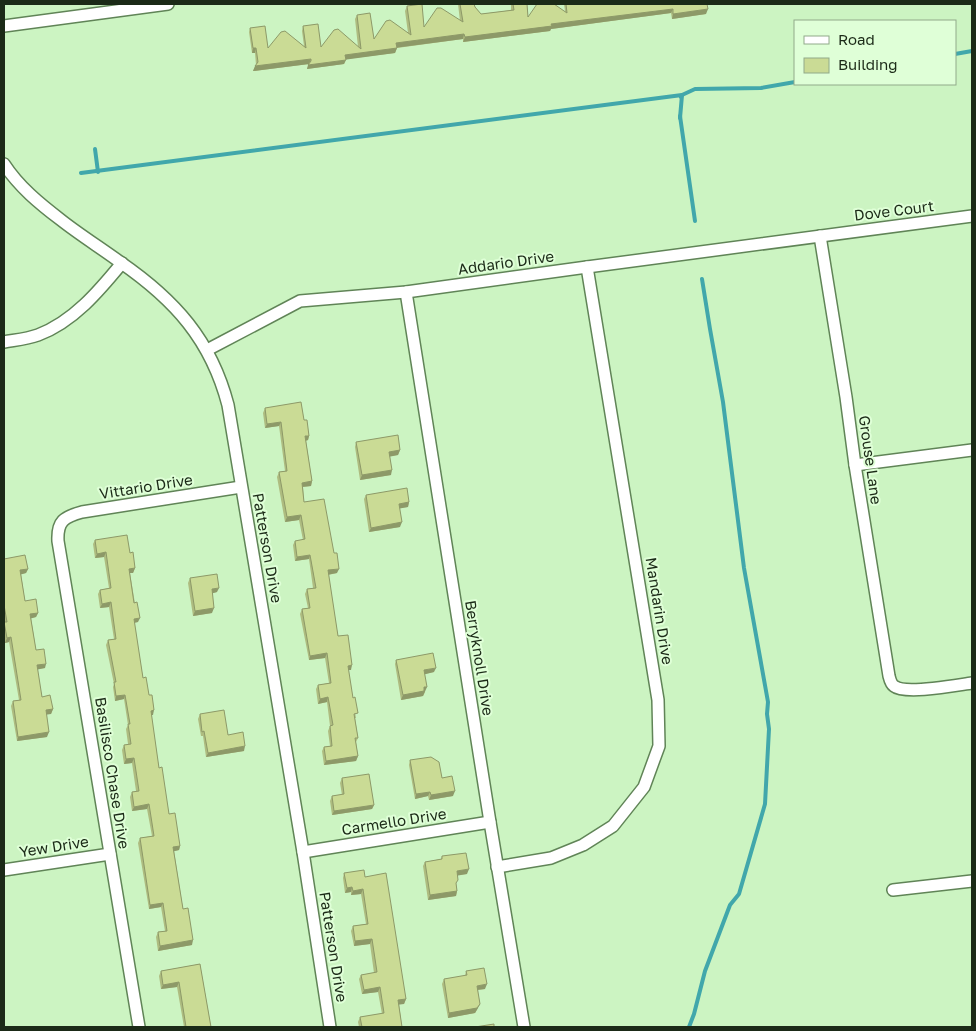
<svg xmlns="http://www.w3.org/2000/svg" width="976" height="1031" font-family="'Golos Text',sans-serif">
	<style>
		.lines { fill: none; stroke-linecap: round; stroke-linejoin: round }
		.stream { stroke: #41a7ab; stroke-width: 4 }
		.minor-casing { stroke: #608457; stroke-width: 14 }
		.minor { stroke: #fff; stroke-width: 11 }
		.wall { fill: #aebc80 }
		.shaded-wall { fill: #8d9968 }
		.building { fill: #cadb95; stroke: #8d9968 }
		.labels { text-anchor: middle; stroke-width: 4; stroke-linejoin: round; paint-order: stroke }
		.street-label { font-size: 15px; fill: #1b2a17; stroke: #dfffd7 }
	</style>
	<rect width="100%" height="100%" fill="#ccf4c2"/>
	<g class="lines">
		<!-- stream -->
		<g class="stream">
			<polyline points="955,54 972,51"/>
			<polyline points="681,97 682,95 695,89 761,88 795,82"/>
			<polyline points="680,116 695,221"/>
			<polyline points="95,149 98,172"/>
			<polyline points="81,173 682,95 680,118"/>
			<polyline points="689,1027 694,1014 705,971 730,905 739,894 765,804 769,729 767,714 768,702 744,568 723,402 710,329 702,279"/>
		</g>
		<defs>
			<g id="minor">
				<polyline points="4,26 168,4"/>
				<path d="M4,164c15,23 36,40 57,56 19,15 40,28 59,42 55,38 91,78 108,143l75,447 27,175"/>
				<path d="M820,236l26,161 9,68 34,211c1,4 2,8 5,10 11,9 63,-1 78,-3"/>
				<polyline points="406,292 490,822 524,1027"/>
				<path d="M4,342c11,-2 23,-3 34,-7 35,-13 61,-44 84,-72"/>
				<polyline points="207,350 300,301 406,292 587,267 972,216"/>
				<polyline points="855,465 972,450"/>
				<polyline points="303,852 490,822"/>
				<polyline points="497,867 551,858 583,845 613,826 644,787 659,746 658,700 587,267"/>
				<polyline points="4,870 110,854"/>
				<polyline points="893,890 972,881"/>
				<path d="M139,1027l-81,-486c-1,-20 6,-24 24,-29l159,-25"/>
			</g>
		</defs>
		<!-- minor casing -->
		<use href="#minor" class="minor-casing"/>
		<!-- minor -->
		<use href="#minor" class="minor"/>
	</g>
	<!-- wall -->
	<g class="wall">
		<polygon points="458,4 474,4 475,7 481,14 511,10 511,4 527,4 528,17 565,11 564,4 707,4 706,14 672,19 671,13 551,29 550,31 463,42 463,39 397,48 395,53 346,59 344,64 307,69 309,64 253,71 256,65 255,53 252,53 249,32 250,28 268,48 304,46 302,31 303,26 321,47 358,47 355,19 357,15 374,39 408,33 405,11 407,6 424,27 460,21"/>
		<polygon points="265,408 304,420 309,436 308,440 306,441 312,481 311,486 303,487 304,502 337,573 328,575 338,636 351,670 348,670 356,718 355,718 358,738 356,742 358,756 356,761 324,765 322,751 324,747 330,746 328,731 330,726 327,702 318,704 316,689 318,685 329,683 325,658 309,660 300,614 302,609 308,608 305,594 307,589 313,588 309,559 295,561 293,545 295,541 303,540 299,520 285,522 277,477 279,472 285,471 279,426 265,428 263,413"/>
		<polygon points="356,442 400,450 398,455 390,456 391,475 360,480 355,447"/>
		<polygon points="366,495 409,502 408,507 399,508 400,527 369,532 364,499"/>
		<polygon points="95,540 130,553 135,568 133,573 130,573 138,622 134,623 143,678 153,715 151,715 159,768 169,814 180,846 179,850 174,851 183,909 192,945 158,951 156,937 158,932 165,931 161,907 149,909 138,843 140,838 152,836 147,809 132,811 130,797 132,792 136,791 132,763 124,764 122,750 124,745 128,744 126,729 128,725 124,699 115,701 113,687 114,684 106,645 108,640 114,639 109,607 100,608 98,594 100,590 109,588 104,557 95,558 93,544"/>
		<polygon points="4,559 28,569 26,573 21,574 25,601 38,613 36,617 31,618 36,650 45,668 37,669 42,697 53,709 51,714 46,714 47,737 17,741 11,706 13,701 19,700 9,642 5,643 4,635"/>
		<polygon points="190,578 217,592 212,593 212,613 193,616 188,583"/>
		<polygon points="396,660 434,672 424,674 425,692 423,696 401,700 395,664"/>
		<polygon points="200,714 228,735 244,751 206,757 203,736 201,736 198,719"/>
		<polygon points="410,760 442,778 453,796 429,800 428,796 415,799 409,765"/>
		<polygon points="342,778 374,805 372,809 332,815 330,801 332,796 342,795 340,783"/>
		<polygon points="442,856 467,874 457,875 456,884 457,891 456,896 428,900 423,866 425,862 441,859"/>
		<polygon points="344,873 365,877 406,999 404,1004 399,1004 402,1027 359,1027 358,1022 360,1017 382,1014 378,992 362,994 359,979 361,975 374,973 370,944 354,946 351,931 353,926 366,924 361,894 351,895 351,892 345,893 343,878"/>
		<polygon points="200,964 211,1027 184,1027 177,987 161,989 159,976 161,971"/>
		<polygon points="466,971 485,989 478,990 478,1008 475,1013 448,1018 442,984 444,979 465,976"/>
	</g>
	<!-- shaded-wall -->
	<g class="shaded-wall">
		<polygon points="673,9 671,13 551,29 550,31 463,42 465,37 551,24"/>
		<polygon points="708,9 706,14 672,19 673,14"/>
		<polygon points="464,34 463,39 394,48 396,43"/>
		<polygon points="253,48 256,48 255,53 252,53"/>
		<polygon points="397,48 395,53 343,60 345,55"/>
		<polygon points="311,59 309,64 253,71 255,66"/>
		<polygon points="346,60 344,64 307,69 308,65"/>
		<polygon points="281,422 279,426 265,428 267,424"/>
		<polygon points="305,436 309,436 308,440 303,441"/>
		<polygon points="400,450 398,455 388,457 389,452"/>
		<polygon points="392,470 391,475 360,480 362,475"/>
		<polygon points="312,481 311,486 301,487 302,483"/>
		<polygon points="409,502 408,507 397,509 399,504"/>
		<polygon points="301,515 299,520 285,522 287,517"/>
		<polygon points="402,522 400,527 369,532 371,528"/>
		<polygon points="106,552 104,557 95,558 97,554"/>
		<polygon points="310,555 309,559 295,561 297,557"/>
		<polygon points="135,568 133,573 128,573 129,569"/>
		<polygon points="28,569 26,573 19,575 20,570"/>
		<polygon points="339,569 337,573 326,575 328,570"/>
		<polygon points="219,588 217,592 210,594 212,589"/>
		<polygon points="111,602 109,607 100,608 102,604"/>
		<polygon points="214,608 212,613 193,616 195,611"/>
		<polygon points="38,613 36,617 29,619 30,614"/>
		<polygon points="140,618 138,622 132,623 134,619"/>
		<polygon points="11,637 9,642 5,643 7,638"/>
		<polygon points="327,653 325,658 309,660 310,656"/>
		<polygon points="46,664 45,668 35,670 37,665"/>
		<polygon points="352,665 351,670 346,670 348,666"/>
		<polygon points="436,668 434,672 422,675 424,670"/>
		<polygon points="424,687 427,687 423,696 401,700 403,695"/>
		<polygon points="125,695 124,699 115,701 116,696"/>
		<polygon points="328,697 327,702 318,704 320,699"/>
		<polygon points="53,709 51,714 44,715 46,710"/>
		<polygon points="154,710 153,715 149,715 151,711"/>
		<polygon points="49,732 47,737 17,741 18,737"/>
		<polygon points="245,746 244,751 206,757 208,753"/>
		<polygon points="358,756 356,761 324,765 326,761"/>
		<polygon points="134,758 132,763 124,764 126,759"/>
		<polygon points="455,791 453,796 429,800 431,795"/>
		<polygon points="430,792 428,796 415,799 416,794"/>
		<polygon points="149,804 147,809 132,811 134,807"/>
		<polygon points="374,805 372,809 332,815 334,811"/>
		<polygon points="180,846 179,850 171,852 173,847"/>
		<polygon points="469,869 467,874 455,876 457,871"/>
		<polygon points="352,887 351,892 345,893 347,888"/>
		<polygon points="363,889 361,894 351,895 353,891"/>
		<polygon points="457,891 456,896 428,900 430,895"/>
		<polygon points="163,903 161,907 149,909 150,905"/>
		<polygon points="372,939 370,944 354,946 355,941"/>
		<polygon points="193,940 192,945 158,951 160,946"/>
		<polygon points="179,982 177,987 161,989 163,985"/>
		<polygon points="487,984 485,989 476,990 477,986"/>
		<polygon points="380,987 378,992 362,994 364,990"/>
		<polygon points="406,999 404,1004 396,1005 398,1000"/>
		<polygon points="480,1004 478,1008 475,1013 448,1018 449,1013"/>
	</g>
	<!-- building -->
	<g class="building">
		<polygon points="422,4 424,27 437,8 441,8 463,22 460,4 474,4 475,7 481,14 514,10 513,4 527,4 528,17 537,4 554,4 567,13 566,4 707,4 708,9 673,14 673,9 551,24 552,26 465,37 464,34 396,43 397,48 345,55 346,60 308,65 311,61 311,59 255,66 258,62 256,48 253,48 250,28 265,26 268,48 281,32 285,31 306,48 303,26 318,24 321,47 334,30 338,29 361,49 357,15 370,13 374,39 386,21 390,20 411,35 407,6"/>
		<polygon points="301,402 304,420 307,420 309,436 305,436 312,481 302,483 304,502 324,499 334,553 337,553 339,569 328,570 338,636 348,635 352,665 348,666 353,698 355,697 358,713 354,714 358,738 355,738 358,756 326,761 324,747 332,746 330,726 333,725 328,697 320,699 318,685 331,683 327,653 310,656 302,609 310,608 307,589 316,588 310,555 297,557 295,541 305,539 301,515 287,517 279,472 287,471 281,422 267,424 265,408"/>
		<polygon points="398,435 400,450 389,452 392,470 362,475 356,442"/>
		<polygon points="407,488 409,502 399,504 402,522 371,528 366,495"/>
		<polygon points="127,535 130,553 133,552 135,568 129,569 134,603 137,602 140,618 134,619 143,678 146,677 149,695 152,695 154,710 151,711 159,768 162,767 169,814 175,813 180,846 173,847 183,909 188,908 193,940 160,946 158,932 167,931 163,903 150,905 140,838 154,836 149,804 134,807 132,792 139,791 134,758 126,759 124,745 131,744 128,724 130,724 125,695 116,696 114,682 116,682 108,640 116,639 111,602 102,604 100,590 111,588 106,552 97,554 95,540"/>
		<polygon points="25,555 28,569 20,570 25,601 36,599 38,613 30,614 36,650 44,649 46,664 37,665 42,697 50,695 53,709 46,710 49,732 18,737 13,701 21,700 11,637 7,638 4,622 7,622 4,605 4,559"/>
		<polygon points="217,574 219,588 212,589 214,608 195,611 190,578"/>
		<polygon points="433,653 436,668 424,670 427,687 424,687 424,691 403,695 396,660"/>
		<polygon points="224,710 228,735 243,732 245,746 208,753 204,731 202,732 200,714"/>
		<polygon points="431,757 439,762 442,778 452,776 455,791 431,795 430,792 416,794 410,760"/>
		<polygon points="369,774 374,805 334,811 332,796 344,794 342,778"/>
		<polygon points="466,853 469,869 457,871 458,880 456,883 457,891 430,895 425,862 442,859 442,856"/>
		<polygon points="364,870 365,877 386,873 406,999 398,1000 402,1027 362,1027 360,1017 384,1013 380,987 364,990 361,975 377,972 372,939 355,941 353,926 368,924 363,889 353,891 352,887 347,888 344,873"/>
		<polygon points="200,964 211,1027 186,1027 179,982 163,985 161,971"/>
		<polygon points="484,968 487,984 477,986 480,1004 477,1008 449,1013 444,979 467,975 466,971"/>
		<polygon points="494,1024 494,1027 475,1027"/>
	</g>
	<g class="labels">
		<!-- street labels -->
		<g class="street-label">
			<text transform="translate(894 211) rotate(-7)" y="5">Dove Court</text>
			<text transform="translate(506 263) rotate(-8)" y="5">Addario Drive</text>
			<text transform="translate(870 460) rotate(82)" y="5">Grouse Lane</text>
			<text transform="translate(146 487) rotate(-9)" y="5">Vittario Drive</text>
			<text transform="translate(267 548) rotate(80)" y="5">Patterson Drive</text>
			<text transform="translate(659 611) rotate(81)" y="5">Mandarin Drive</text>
			<text transform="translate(479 658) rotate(81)" y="5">Berryknoll Drive</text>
			<text transform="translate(112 773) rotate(81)" y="5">Basilisco Chase Drive</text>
			<text transform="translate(394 822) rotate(-9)" y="5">Carmello Drive</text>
			<text transform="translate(54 847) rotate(-9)" y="5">Yew Drive</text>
			<text transform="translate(333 947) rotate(81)" y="5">Patterson Drive</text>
		</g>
	</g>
	<!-- border -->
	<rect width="976" height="1031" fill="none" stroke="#1b2a17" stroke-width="10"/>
	<!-- legend -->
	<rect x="794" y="20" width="162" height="65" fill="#dfffd7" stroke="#91aa8a"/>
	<rect x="804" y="36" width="25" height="8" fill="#ffffff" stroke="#91aa8a"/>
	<text x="838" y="45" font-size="15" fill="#1b2a17">Road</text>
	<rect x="804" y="58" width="25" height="15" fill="#cadb95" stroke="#91aa8a"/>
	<text x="838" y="70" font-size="15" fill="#1b2a17">Building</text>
</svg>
